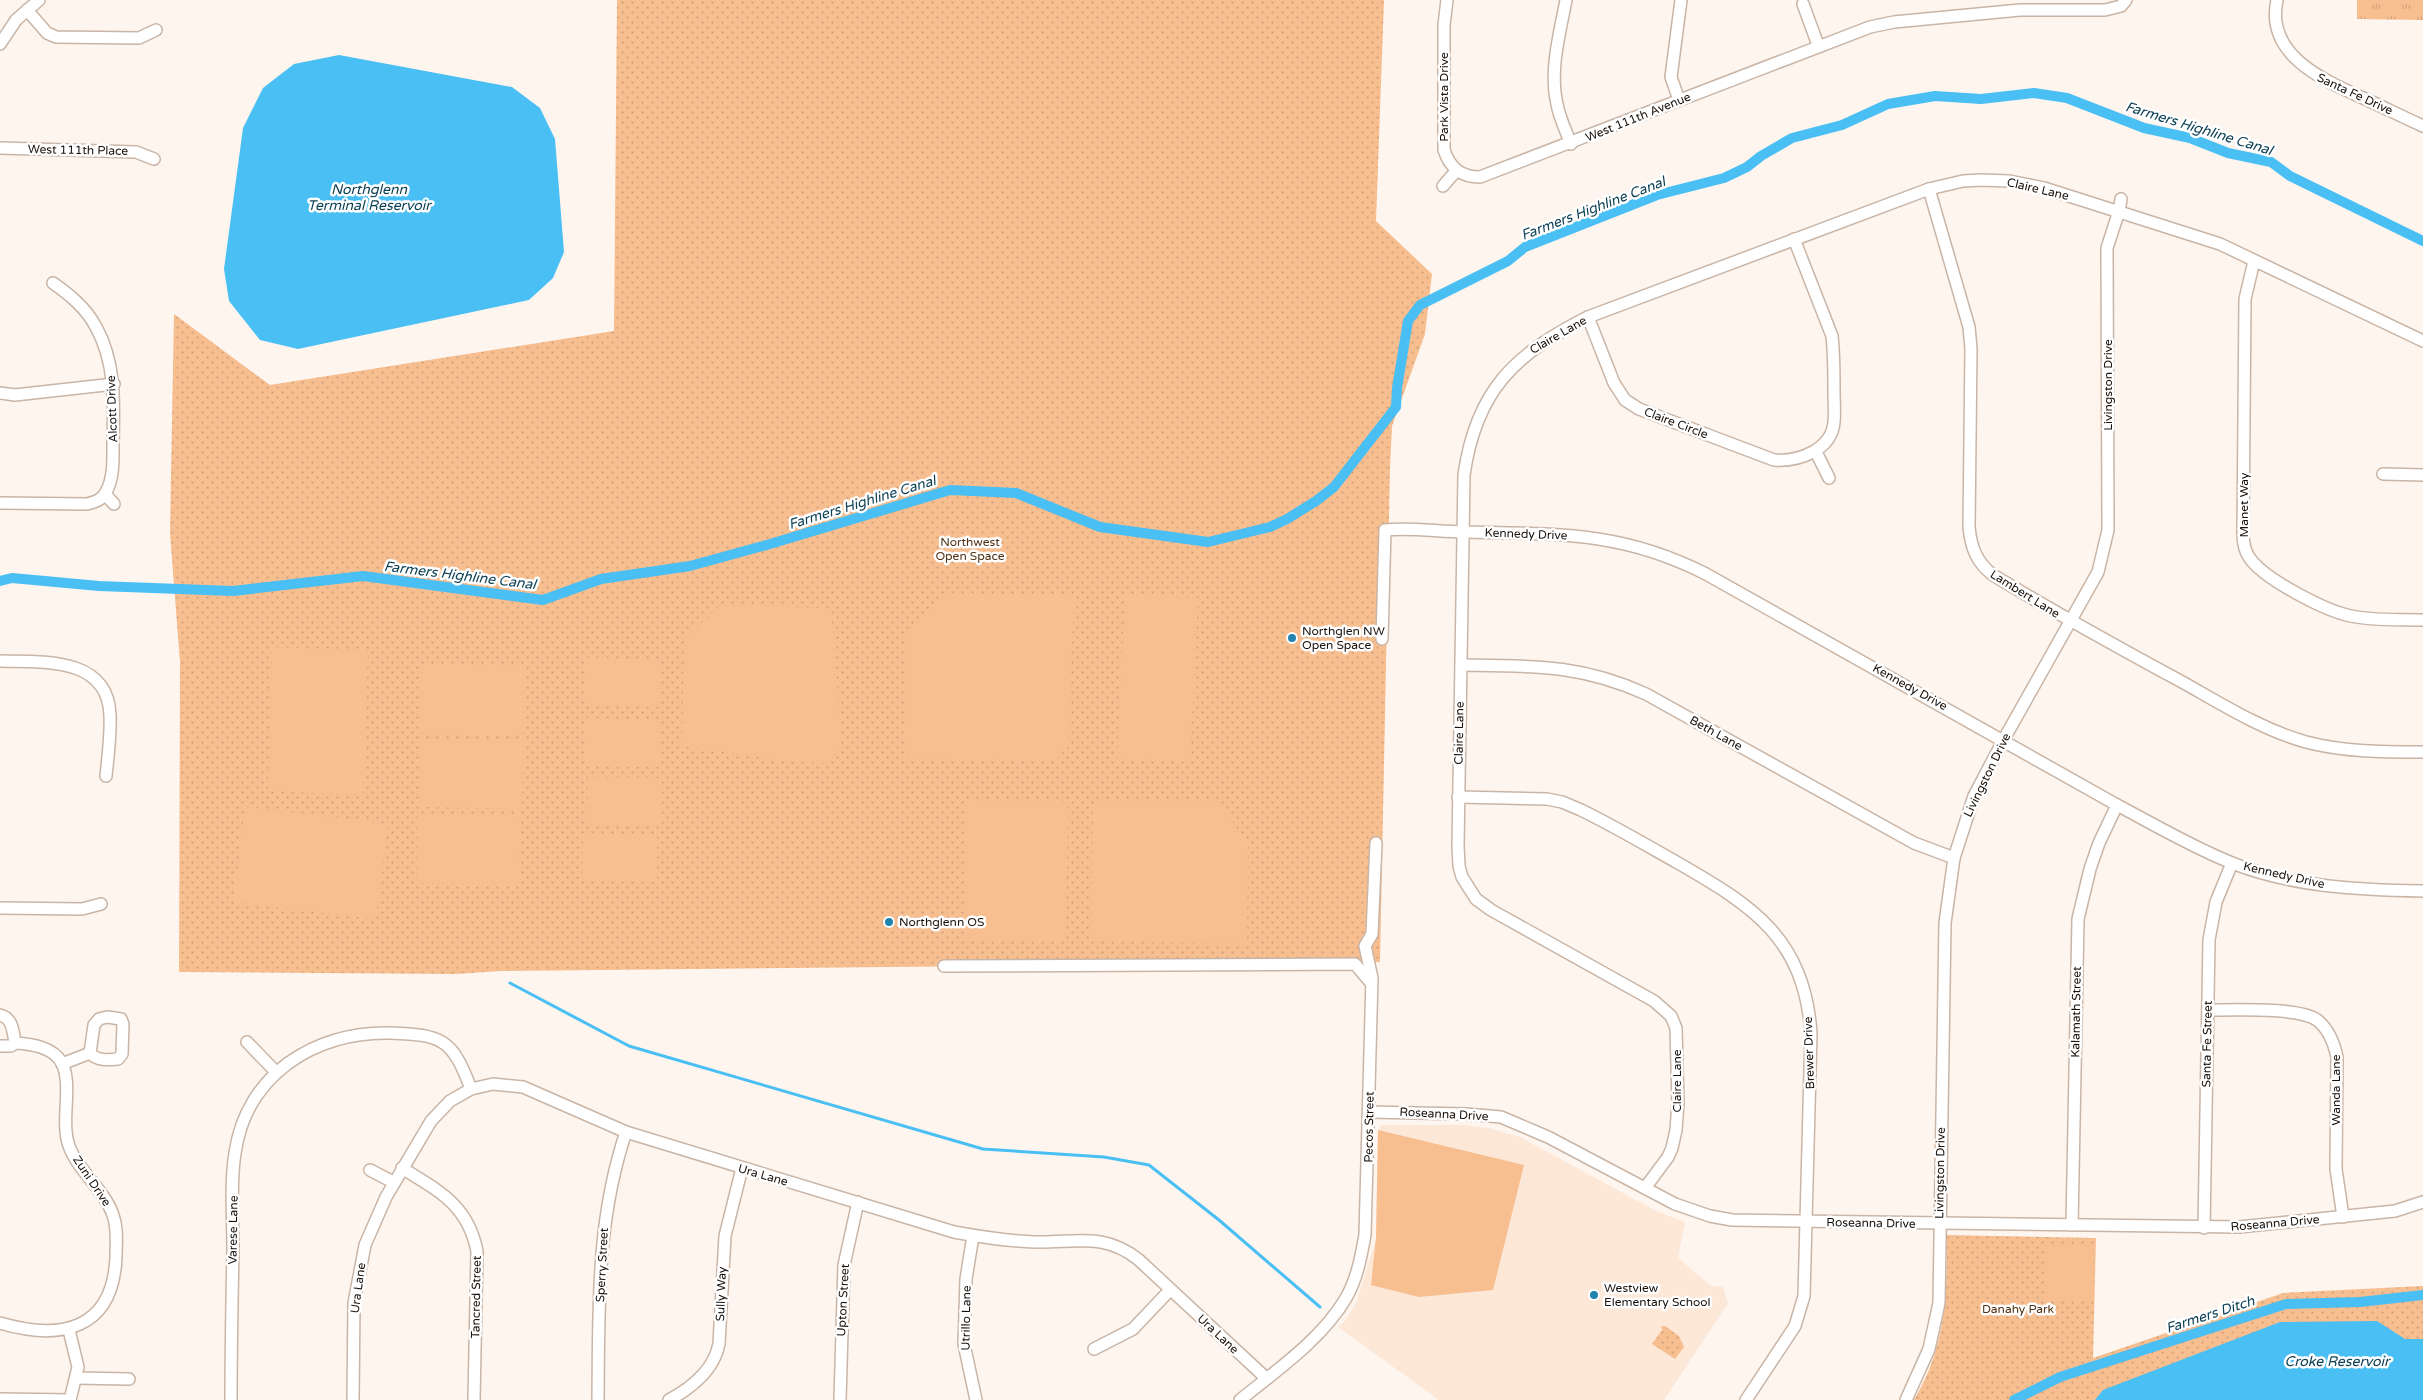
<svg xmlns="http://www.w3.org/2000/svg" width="2423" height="1400" font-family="'Varela Round',sans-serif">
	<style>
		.built { fill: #fde7d7 }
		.grass { fill: url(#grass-tufts) }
		.park { fill: url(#park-dots) }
		.garden { fill: #f7be90 }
		.water { fill: #49bff4 }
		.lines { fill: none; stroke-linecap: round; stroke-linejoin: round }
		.stream { stroke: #49bff4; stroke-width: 3 }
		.canal { stroke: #49bff4; stroke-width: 10 }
		.minor-casing { stroke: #c9b5a6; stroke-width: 14 }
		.minor { stroke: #fff; stroke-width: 11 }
		.poi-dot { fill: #2084ae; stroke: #fff; stroke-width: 2 }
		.labels { text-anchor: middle; stroke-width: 5; stroke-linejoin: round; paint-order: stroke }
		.street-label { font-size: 12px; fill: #18110c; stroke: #fff }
		.park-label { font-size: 12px; fill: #513114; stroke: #fff }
		.poi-label { font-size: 12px; fill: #18110c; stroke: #fff; text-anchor: start }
		.water-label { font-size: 14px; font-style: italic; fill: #0e4156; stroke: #fff }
	</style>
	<defs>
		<pattern id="grass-tufts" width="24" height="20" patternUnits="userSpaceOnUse" patternTransform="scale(1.25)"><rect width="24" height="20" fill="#f7be90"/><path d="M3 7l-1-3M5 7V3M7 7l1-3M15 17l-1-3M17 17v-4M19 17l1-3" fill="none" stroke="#d3a27b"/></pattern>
		<pattern id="park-dots" width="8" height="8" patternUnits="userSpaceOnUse" patternTransform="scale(1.25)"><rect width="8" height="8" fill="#f7be90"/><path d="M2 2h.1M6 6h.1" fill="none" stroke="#d3a27b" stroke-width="1.8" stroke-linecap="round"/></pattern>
	</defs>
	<rect width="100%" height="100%" fill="#fef5ef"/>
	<!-- built -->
	<polygon class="built" points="1382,1125 1462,1125 1489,1128 1520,1137 1656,1211 1685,1222 1678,1258 1711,1286 1723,1287 1728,1303 1664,1400 1439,1400 1338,1327 1346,1320 1357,1301 1376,1238 1378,1130"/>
	<!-- grass -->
	<polygon class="grass" points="2357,0 2423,0 2423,20 2357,19"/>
	<!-- park -->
	<g class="park">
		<polygon points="617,0 1384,0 1376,221 1432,274 1425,334 1392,426 1390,468 1380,962 500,971 456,974 179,972 180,662 170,533 174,314 270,385 614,331"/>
		<path d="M1947,1235l149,3 -3,120 190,-65 140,-7v114h-509c32,-53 33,-105 33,-165z"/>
		<polygon points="1661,1326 1665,1326 1679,1336 1684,1347 1675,1359 1652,1344 1662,1330"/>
	</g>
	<!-- garden -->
	<g class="garden">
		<polygon points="948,593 1074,596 1068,746 1055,761 906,758 907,631"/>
		<polygon points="1125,595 1198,598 1190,762 1117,758"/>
		<polygon points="720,605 831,608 838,695 840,749 827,763 795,762 682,746 684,640"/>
		<polygon points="272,647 368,650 363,795 268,791"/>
		<polygon points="586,658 661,659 660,707 585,705"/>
		<polygon points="422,665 524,667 523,735 420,733"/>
		<polygon points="585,718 660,720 659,767 584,766"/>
		<polygon points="421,739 524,741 522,809 420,807"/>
		<polygon points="588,777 662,778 662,826 587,824"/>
		<polygon points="966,801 1063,802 1068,808 1066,942 964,941"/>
		<polygon points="1099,802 1219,802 1248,845 1247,944 1091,941 1093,808"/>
		<polygon points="245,807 388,824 376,919 234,902"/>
		<polygon points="418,814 520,816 519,884 417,883"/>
		<polygon points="583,833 657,835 657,882 582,881"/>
		<polygon points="1378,1130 1524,1165 1493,1290 1419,1297 1371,1285 1376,1238"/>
		<polygon points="2045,1246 2093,1246 2093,1300 2044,1299"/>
	</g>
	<!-- water -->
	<g class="water">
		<polygon points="339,55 512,87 540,108 555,139 564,252 553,278 529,300 298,349 260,340 229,301 224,269 243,128 263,88 294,64"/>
		<polygon points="2377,1321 2405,1339 2423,1339 2423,1400 2095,1400 2103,1390 2280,1322"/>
	</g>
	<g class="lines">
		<!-- stream -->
		<polyline class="stream" points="510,983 629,1046 983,1149 1104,1157 1149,1165 1219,1220 1320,1307"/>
		<!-- canal -->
		<g class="canal">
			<polyline points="0,581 12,578 99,586 233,591 363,576 543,600 601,579 690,566 770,544 950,490 1016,493 1100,527 1208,542 1270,527 1287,519 1316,501 1334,487 1396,407 1397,388 1408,321 1420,305 1508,261 1525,247 1657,195 1724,178 1747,167 1761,156 1792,138 1842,125 1888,104 1935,96 1981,99 2034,93 2067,98 2144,128 2190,138 2228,153 2271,162 2290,176 2423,241"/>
			<polyline points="2014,1400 2060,1377 2286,1304 2360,1302 2423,1295"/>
		</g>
		<defs>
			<g id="minor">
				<path d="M1447,0l-3,25v125c6,18 17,27 36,27l390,-150 24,-5 126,-12h85l16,-4 5,-6"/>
				<path d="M1566,0c-6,33 -17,70 -9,104 2,13 9,27 14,40"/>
				<path d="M2277,0c-12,55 46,80 86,98 20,9 40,19 60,28"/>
				<polyline points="1803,4 1818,45"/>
				<polyline points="27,10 47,33 56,37 139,38 156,30"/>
				<polyline points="0,44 16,20 39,0"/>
				<polyline points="1679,100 1671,77 1681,0"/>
				<polyline points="0,148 136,152 154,159"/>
				<polyline points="1443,186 1456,171"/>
				<path d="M1929,189l40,138 2,22 -2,178c2,20 7,35 24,48 63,38 126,73 191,108 39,22 79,47 122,59 38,10 78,10 117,10"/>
				<path d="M2254,261l-9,38 -2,233c0,9 1,18 6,25 14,22 77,54 102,59 23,5 48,3 72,4"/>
				<path d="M1588,317l26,66 11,17 14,9 135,51c24,2 58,-10 60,-38 1,-10 0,-21 0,-31 0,-18 0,-37 -2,-55l-38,-97"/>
				<polyline points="0,393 15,395 114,384"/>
				<polyline points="1816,452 1829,478"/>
				<polyline points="2383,474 2423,475"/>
				<polyline points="105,494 114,504"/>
				<path d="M0,503l87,1c8,-2 15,-4 19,-12 8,-14 7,-33 7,-49 1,-40 3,-80 -17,-116 -10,-19 -26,-32 -43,-44"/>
				<path d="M1382,639l3,-109c26,-3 54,2 80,2 92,2 157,-1 241,42l411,231c38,20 75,42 115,58 61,24 127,27 191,28"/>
				<path d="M0,661c41,1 108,-5 110,54 1,20 -2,41 -4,61"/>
				<path d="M1461,665c71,1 119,-1 185,29l268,149 40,15"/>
				<path d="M1458,797l89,2 15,3 19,8c33,16 65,35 97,53 75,43 126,75 133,170l-7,263 -9,30 -49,74"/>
				<polyline points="0,908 82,909 101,904"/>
				<polyline points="944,966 1355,964 1371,983"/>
				<path d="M2208,1010c24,0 91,-3 109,10 12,9 17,23 20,37l-1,112 7,48"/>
				<path d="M0,1015c13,3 13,17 15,28l-4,3h-11"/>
				<path d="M107,1017l14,2 2,5 -1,30 -4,5c-10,1 -21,2 -28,-6l4,-28 5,-6z"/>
				<polyline points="247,1042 276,1072"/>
				<polyline points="62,1064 90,1053"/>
				<polyline points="1369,1112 1466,1114 1501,1117 1548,1137 1675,1204 1710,1216 1732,1220 2239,1227 2395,1211 2423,1202"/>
				<path d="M402,1168c37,23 66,37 75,83l-3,149"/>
				<polyline points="370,1170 393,1182"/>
				<path d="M1645,1188l23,-31 4,-9 4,-18 2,-27 -2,-75 -5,-12 -17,-15 -163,-91 -15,-11 -14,-22 -3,-11 -1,-20 6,-371c12,-85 51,-121 124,-158l341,-128 34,-8 18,-1 28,1 35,7 176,56 203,97"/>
				<polyline points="2072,1225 2078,919 2090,869 2099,843 2117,805"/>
				<polyline points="2204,1228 2209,940 2216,902 2232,863"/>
				<polyline points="973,1236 966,1279 964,1344 976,1400"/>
				<path d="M0,1323c61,18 113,7 116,-66 0,-14 2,-28 -3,-42 -9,-26 -35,-44 -44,-69 -9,-25 4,-60 -7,-83 -9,-16 -30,-19 -47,-20"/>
				<polyline points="69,1330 78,1367 70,1400"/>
				<polyline points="1094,1349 1133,1329 1170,1290"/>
				<polyline points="76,1378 129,1379"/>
				<polyline points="0,1399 70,1400"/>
				<path d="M231,1400c0,-51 1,-101 2,-152 0,-31 -3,-64 2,-95 11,-78 80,-122 155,-120 52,2 62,5 81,56"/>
				<path d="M353,1400l1,-97 11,-58 21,-48 45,-76 19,-20 21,-12 22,-5 30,3 103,45 328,100c27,5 53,9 81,10 41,1 69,-10 104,18l127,118"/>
				<path d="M598,1400c1,-92 -2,-179 28,-268"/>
				<path d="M669,1400c24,-13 45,-30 50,-56l6,-108 17,-68"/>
				<polyline points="840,1400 844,1265 858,1202"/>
				<path d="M1240,1400c37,-30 82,-61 106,-102 11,-19 15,-41 19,-63l7,-257 -7,-32 7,-12 4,-91"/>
				<polyline points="1906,1400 1929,1349 1939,1303 1945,923 1954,858 1974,796 2004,739 2098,572 2108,530 2107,248 2119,211 2121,199"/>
			</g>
		</defs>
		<!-- minor casing -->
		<use href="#minor" class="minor-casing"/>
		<!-- minor -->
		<use href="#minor" class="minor"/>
	</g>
	<!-- markers -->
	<g class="poi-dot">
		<circle cx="1292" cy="638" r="5"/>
		<circle cx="889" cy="922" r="5"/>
		<circle cx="1594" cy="1295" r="5"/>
	</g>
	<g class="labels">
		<!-- street labels -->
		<g class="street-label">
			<text transform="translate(2355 94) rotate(25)" y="4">Santa Fe Drive</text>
			<text transform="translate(1444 97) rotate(-90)" y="4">Park Vista Drive</text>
			<text transform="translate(1638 117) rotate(-22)" y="4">West 111th Avenue</text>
			<text transform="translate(78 150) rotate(1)" y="4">West 111th Place</text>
			<text transform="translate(2038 189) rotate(13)" y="4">Claire Lane</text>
			<text transform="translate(1558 335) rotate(-30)" y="4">Claire Lane</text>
			<text transform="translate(2108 385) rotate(-90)" y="4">Livingston Drive</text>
			<text transform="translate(112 409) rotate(-92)" y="4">Alcott Drive</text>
			<text transform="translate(1676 423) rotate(21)" y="4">Claire Circle</text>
			<text transform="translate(2244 505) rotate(-90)" y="4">Manet Way</text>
			<text transform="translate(1526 534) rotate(2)" y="4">Kennedy Drive</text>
			<text transform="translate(2025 594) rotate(32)" y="4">Lambert Lane</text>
			<text transform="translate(1910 687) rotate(29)" y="4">Kennedy Drive</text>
			<text transform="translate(1459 733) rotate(-89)" y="4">Claire Lane</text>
			<text transform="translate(1716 733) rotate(29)" y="4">Beth Lane</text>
			<text transform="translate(1987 775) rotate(-64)" y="4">Livingston Drive</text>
			<text transform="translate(2284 875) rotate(13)" y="4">Kennedy Drive</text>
			<text transform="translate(2076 1012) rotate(-89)" y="4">Kalamath Street</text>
			<text transform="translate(2207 1044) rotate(-89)" y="4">Santa Fe Street</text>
			<text transform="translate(1809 1053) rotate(-92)" y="4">Brewer Drive</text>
			<text transform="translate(1677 1081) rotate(-90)" y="4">Claire Lane</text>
			<text transform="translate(2336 1090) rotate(-90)" y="4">Wanda Lane</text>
			<text transform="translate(1444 1114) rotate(3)" y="4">Roseanna Drive</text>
			<text transform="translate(1369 1127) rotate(-89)" y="4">Pecos Street</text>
			<text transform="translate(1940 1173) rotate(-89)" y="4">Livingston Drive</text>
			<text transform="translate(763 1175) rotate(16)" y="4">Ura Lane</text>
			<text transform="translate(92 1181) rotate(56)" y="4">Zuni Drive</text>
			<text transform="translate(1871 1223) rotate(1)" y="4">Roseanna Drive</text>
			<text transform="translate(2275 1223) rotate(-5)" y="4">Roseanna Drive</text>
			<text transform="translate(233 1230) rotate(-89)" y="4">Varese Lane</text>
			<text transform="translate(602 1265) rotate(-87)" y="4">Sperry Street</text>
			<text transform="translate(358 1288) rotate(-82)" y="4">Ura Lane</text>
			<text transform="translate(721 1294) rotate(-88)" y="4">Sully Way</text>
			<text transform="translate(476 1297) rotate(-89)" y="4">Tancred Street</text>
			<text transform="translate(843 1300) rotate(-87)" y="4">Upton Street</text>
			<text transform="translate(966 1318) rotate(-89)" y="4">Utrillo Lane</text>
			<text transform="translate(1218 1334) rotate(43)" y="4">Ura Lane</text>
		</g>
		<!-- park labels -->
		<g class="park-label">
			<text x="970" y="546">Northwest<tspan x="970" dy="14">Open Space</tspan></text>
			<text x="2018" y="1313">Danahy Park</text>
		</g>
		<!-- poi labels -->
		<g class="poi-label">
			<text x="1302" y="635">Northglen NW<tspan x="1302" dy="14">Open Space</tspan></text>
			<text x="899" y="926">Northglenn OS</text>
			<text x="1604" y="1292">Westview<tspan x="1604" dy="14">Elementary School</tspan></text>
		</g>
		<!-- water labels -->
		<g class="water-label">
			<text transform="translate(2199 128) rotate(17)" y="5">Farmers Highline Canal</text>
			<text x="369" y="194">Northglenn<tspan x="369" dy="16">Terminal Reservoir</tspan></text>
			<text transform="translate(1593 208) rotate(-21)" y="5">Farmers Highline Canal</text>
			<text transform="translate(862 502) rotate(-17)" y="5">Farmers Highline Canal</text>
			<text transform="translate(460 575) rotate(7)" y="5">Farmers Highline Canal</text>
			<text transform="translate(2210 1314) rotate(-18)" y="5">Farmers Ditch</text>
			<text x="2337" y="1366">Croke Reservoir</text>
		</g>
	</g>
</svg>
